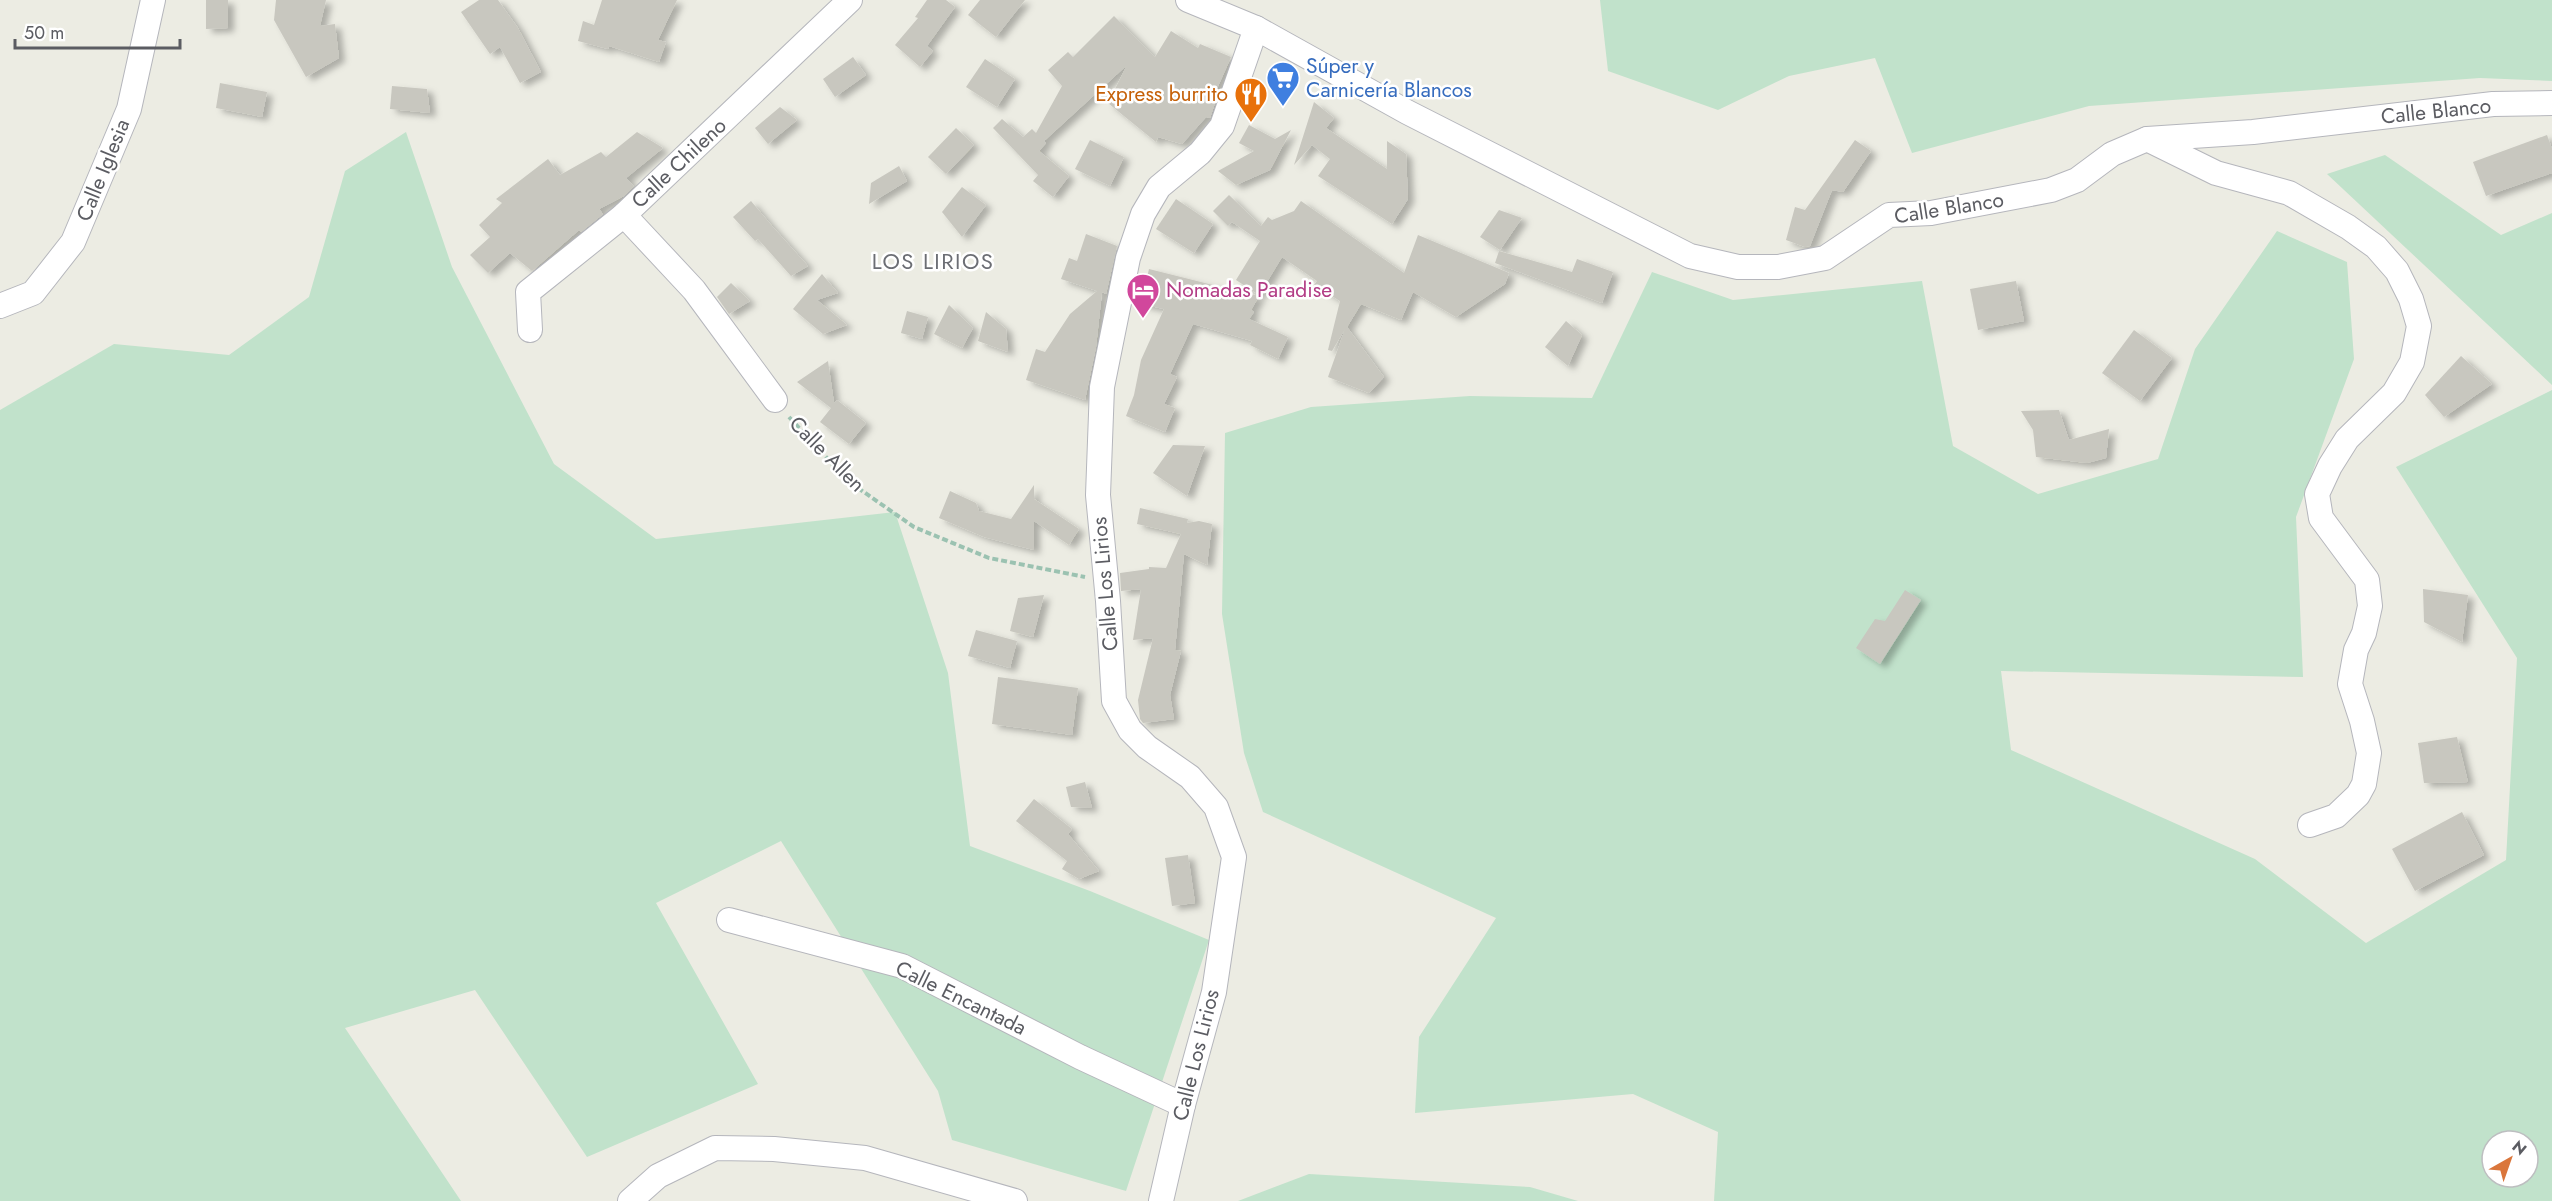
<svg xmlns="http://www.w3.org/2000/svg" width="2552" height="1201" font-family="Jost,sans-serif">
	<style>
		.green { fill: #c1e2cb; fill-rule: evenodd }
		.building { fill: #c8c7bf; filter: url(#shadow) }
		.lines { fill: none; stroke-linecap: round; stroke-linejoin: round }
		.street-casing { stroke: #b5b6bc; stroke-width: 26 }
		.path { stroke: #9bc2b1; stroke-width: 4; stroke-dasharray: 6 3; stroke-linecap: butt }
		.street { stroke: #fff; stroke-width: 24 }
		.labels { text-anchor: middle; stroke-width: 5; stroke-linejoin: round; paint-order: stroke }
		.shop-label { font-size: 21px; fill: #366cbe; stroke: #fff; text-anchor: start }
		.food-label { font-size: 21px; fill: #c56008; stroke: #fff; text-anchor: end }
		.street-label { font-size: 21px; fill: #5b5c62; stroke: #fff }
		.hotel-label { font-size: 21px; fill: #b23c85; stroke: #fff; text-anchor: start }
		.neighbourhood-label { font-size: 22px; letter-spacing: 1.5px; fill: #6c6e74; stroke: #fff }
	</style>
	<defs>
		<filter id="shadow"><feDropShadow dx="6" dy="4" stdDeviation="3" flood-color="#0004"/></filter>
	</defs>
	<rect width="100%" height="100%" fill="#ecece3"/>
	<!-- green -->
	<g class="green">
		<polygon points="1600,0 2552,0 2552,81 2480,78 2089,106 1912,153 1875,58 1789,76 1718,110 1608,71"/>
		<polygon points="406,132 452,267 554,464 656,539 895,512 948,673 970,846 1090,891 1209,940 1126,1191 952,1140 938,1091 781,841 656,903 758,1084 587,1157 475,990 345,1028 461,1201 0,1201 0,410 114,344 229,355 309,297 345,171"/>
		<polygon points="2385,155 2501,235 2552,213 2552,385 2327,174"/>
		<path d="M2277,231l70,31 7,97 -58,158 7,160 -302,-6 10,79 244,109 111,84 140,-83 11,-202 -121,-191 156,-77v811h-838l4,-69 -85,-38 -218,19 4,-76 77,-119 -233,-106 -19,-59 -22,-139 3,-181 86,-26 159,-11 122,2 60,-126 81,28 189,-19 31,165 85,48 120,-35 37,-110zM2492,1141h36v36h-36z"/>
		<polygon points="1309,1174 1530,1187 1578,1201 1238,1201"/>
	</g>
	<!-- building -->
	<g class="building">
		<polygon points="206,0 228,0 228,28 206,29"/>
		<polygon points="276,0 326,0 320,26 335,24 339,58 306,77 274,20"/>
		<polygon points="479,0 498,0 518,28 541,72 520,83 500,47 490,54 461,12"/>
		<polygon points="602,0 677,0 658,40 666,42 659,62 609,46 608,49 578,41 583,21 594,25"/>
		<polygon points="927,0 946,0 955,7 927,46 933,51 920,67 895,45 918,18 915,17"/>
		<polygon points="980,0 1025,0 996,37 968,15"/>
		<polygon points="1114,16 1155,57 1171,31 1198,48 1200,44 1231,57 1215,93 1218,94 1210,118 1206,117 1182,144 1158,137 1156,142 1108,103 1127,65 1044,141 1046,143 1039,151 1069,176 1053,197 1033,181 1038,175 993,128 1002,119 1023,137 1032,129 1036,133 1062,86 1048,70 1068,52 1073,57"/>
		<polygon points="853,57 866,75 835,97 823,79"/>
		<polygon points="985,59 1015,79 997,107 966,87"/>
		<polygon points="220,83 267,92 262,117 216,108"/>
		<polygon points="392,86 427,89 430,113 390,109"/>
		<polygon points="1314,102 1334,118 1326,128 1387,169 1387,141 1406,154 1408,199 1392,224 1318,176 1330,159 1312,145 1294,165"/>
		<polygon points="780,107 797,120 768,144 755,128"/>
		<polygon points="1249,125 1275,139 1291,130 1270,170 1236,185 1218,171 1254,151 1239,143"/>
		<polygon points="956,128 974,145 946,174 928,157"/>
		<polygon points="637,132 663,148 626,178 634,186 624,196 599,209 603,214 581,232 579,230 532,271 510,253 488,273 470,255 490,237 479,225 502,203 496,199 548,159 560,175 601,152 606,157"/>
		<polygon points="2547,135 2552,149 2552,173 2486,196 2473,162"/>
		<polygon points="1090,140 1124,157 1110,186 1075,169"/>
		<polygon points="1855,140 1871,151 1843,192 1832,190 1810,246 1805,247 1786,240 1795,207 1805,210"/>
		<polygon points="899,166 907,181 869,204 871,183"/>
		<polygon points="962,187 986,205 962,237 942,212"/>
		<polygon points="1229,195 1261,226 1268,217 1272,220 1294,211 1301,201 1404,273 1418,235 1509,273 1505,284 1456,317 1413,292 1401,320 1361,304 1347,327 1384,377 1369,393 1328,377 1345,329 1332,351 1328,350 1340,301 1314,285 1317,281 1282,257 1259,295 1236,280 1260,241 1232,222 1228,226 1213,211"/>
		<polygon points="1176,199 1213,224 1194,253 1156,229"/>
		<polygon points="751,201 772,226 808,266 791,276 758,239 755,241 733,217"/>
		<polygon points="1499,210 1522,218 1500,250 1480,237"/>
		<polygon points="1086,234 1117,246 1106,294 1102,292 1096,347 1085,400 1026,380 1036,349 1045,352 1070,314 1097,291 1061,279 1069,258 1077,261"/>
		<polygon points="1499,251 1572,272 1577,259 1613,272 1602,303 1495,263"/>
		<polygon points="1149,269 1221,287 1229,292 1231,289 1259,296 1251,310 1254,312 1249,319 1288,337 1278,359 1250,345 1252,341 1193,324 1170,374 1177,377 1164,404 1175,408 1165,432 1126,416 1134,395 1141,360 1164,309 1141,304"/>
		<polygon points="822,274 838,293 817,300 847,325 823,334 793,309"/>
		<polygon points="2016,281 2024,321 1978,330 1970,289"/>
		<polygon points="731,283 750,301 729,314 717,297"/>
		<polygon points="949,305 973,328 962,348 934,334"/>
		<polygon points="907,311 928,317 922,339 901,333"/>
		<polygon points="986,312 1006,329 1008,352 978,341"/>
		<polygon points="1566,321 1582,335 1568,366 1545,347"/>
		<polygon points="2134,330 2172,358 2140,401 2102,373"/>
		<polygon points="2461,356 2492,384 2444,417 2425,395"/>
		<polygon points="828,361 834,403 837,400 866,423 849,444 820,422 831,408 797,382"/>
		<polygon points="2059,410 2069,440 2109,429 2106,458 2087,463 2036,457 2033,430 2021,411"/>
		<polygon points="1173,445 1205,446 1187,496 1153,473"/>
		<polygon points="1034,485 1034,499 1079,529 1069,545 1034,521 1034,550 984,537 939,518 950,491 976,503 979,511 1011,519"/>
		<polygon points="1140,508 1188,519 1187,523 1199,521 1212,524 1207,565 1184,554 1175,650 1181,651 1170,695 1174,719 1143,723 1140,719 1138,700 1153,638 1133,640 1141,589 1121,591 1120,573 1149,569 1149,567 1166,568 1181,534 1137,524"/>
		<polygon points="2423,589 2468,595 2462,642 2424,622"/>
		<polygon points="1905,590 1921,600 1880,664 1856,648 1875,619 1885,621"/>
		<polygon points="1044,595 1033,637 1010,631 1018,598"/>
		<polygon points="976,630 1017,641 1010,668 968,656"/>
		<polygon points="998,677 1078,688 1072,735 992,724"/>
		<polygon points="2457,737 2468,782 2424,783 2418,743"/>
		<polygon points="1085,782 1092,808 1071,807 1066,787"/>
		<polygon points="1034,799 1072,829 1068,834 1099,871 1079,879 1062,869 1067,861 1016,821"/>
		<polygon points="2462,812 2484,855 2415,891 2392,849"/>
		<polygon points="1188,855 1195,903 1172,906 1165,858"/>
	</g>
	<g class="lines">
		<defs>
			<g id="street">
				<polyline points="1188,0 1256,28 1407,112 1690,256 1738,267 1778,267 1825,258 1889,215 1931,213 2051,190 2077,180 2112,154 2147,139 2253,132 2493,104 2552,103"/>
				<polyline points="2147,139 2216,173 2289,193 2348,227 2376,247 2397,271 2411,299 2419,326 2412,362 2394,393 2347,439 2330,466 2317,494 2321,518 2367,580 2370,606 2364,633 2356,650 2350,684 2362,721 2369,753 2364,784 2358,795 2336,816 2310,825"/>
				<polyline points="624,215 694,290 775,400"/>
				<polyline points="0,306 33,293 73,242 129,109 153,0"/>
				<polyline points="530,330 528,292 624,215 850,0"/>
				<polyline points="729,920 902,966 1080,1057 1183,1105"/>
				<polyline points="630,1201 658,1176 715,1148 774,1149 865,1158 1015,1201"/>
				<polyline points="1161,1201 1183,1105 1214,992 1234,857 1216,807 1190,777 1147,747 1130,730 1114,701 1108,601 1098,495 1102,387 1128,258 1143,214 1159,187 1200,153 1222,126 1256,28"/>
			</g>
		</defs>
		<!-- street casing -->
		<use href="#street" class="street-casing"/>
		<!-- path -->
		<polyline class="path" points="789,417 848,481 914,527 989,558 1085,577"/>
		<!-- street -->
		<use href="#street" class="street"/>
	</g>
	<!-- icons -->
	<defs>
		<symbol id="supermarket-pin" viewBox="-11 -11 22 30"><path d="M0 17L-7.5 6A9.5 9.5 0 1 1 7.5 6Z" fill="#3f7fe0" stroke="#fff"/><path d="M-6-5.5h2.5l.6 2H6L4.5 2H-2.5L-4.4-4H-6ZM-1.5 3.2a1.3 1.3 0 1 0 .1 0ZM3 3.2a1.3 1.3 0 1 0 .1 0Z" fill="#fff"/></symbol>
		<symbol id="restaurant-pin" viewBox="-11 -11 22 30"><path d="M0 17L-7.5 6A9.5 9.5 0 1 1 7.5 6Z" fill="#e8710a" stroke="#fff"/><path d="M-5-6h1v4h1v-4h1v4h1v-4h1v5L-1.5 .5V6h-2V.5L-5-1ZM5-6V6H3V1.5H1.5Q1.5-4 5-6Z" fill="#fff"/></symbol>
		<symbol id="hotel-pin" viewBox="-11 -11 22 30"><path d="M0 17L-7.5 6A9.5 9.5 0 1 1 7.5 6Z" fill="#d1479c" stroke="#fff"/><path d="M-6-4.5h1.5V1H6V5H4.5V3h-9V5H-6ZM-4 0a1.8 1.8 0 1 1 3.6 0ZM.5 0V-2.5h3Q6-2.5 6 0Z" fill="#fff"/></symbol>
	</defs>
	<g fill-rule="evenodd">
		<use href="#supermarket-pin" x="1264" y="59" width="38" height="52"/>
		<use href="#restaurant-pin" x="1232" y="75" width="38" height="52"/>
		<use href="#hotel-pin" x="1124" y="271" width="38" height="52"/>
	</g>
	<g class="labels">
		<!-- shop labels -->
		<g class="shop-label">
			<text x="1306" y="73">Súper y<tspan x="1306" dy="24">Carnicería Blancos</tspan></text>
		</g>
		<!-- food labels -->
		<g class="food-label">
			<text x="1228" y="101">Express burrito</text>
		</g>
		<!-- street labels -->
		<g class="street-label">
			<text transform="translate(2436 111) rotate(-6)" y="7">Calle Blanco</text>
			<text transform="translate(679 163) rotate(-43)" y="7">Calle Chileno</text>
			<text transform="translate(103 170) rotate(-68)" y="7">Calle Iglesia</text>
			<text transform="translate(1949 208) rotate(-9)" y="7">Calle Blanco</text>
			<text transform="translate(827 454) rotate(45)" y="7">Calle Allen</text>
			<text transform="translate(1105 584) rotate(-95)" y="7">Calle Los Lirios</text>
			<text transform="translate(961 998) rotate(26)" y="7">Calle Encantada</text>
			<text transform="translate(1196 1055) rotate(-76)" y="7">Calle Los Lirios</text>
		</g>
		<!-- hotel labels -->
		<g class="hotel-label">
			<text x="1166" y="297">Nomadas Paradise</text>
		</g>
		<!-- neighbourhood labels -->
		<g class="neighbourhood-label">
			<text x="933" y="269">LOS LIRIOS</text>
		</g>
	</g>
	<!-- north arrow -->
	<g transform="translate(2510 1159) rotate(40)"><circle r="28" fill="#ffffff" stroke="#bdbec0" stroke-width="1.5"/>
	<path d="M0-4.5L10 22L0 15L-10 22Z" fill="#da763b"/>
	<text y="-9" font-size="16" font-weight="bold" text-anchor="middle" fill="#5b5c62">N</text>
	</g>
	<!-- scale -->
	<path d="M15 39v9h165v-9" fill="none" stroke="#5b5c62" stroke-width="3"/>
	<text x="24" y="39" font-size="18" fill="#5b5c62" stroke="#ffffff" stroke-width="4.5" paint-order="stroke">50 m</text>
</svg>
